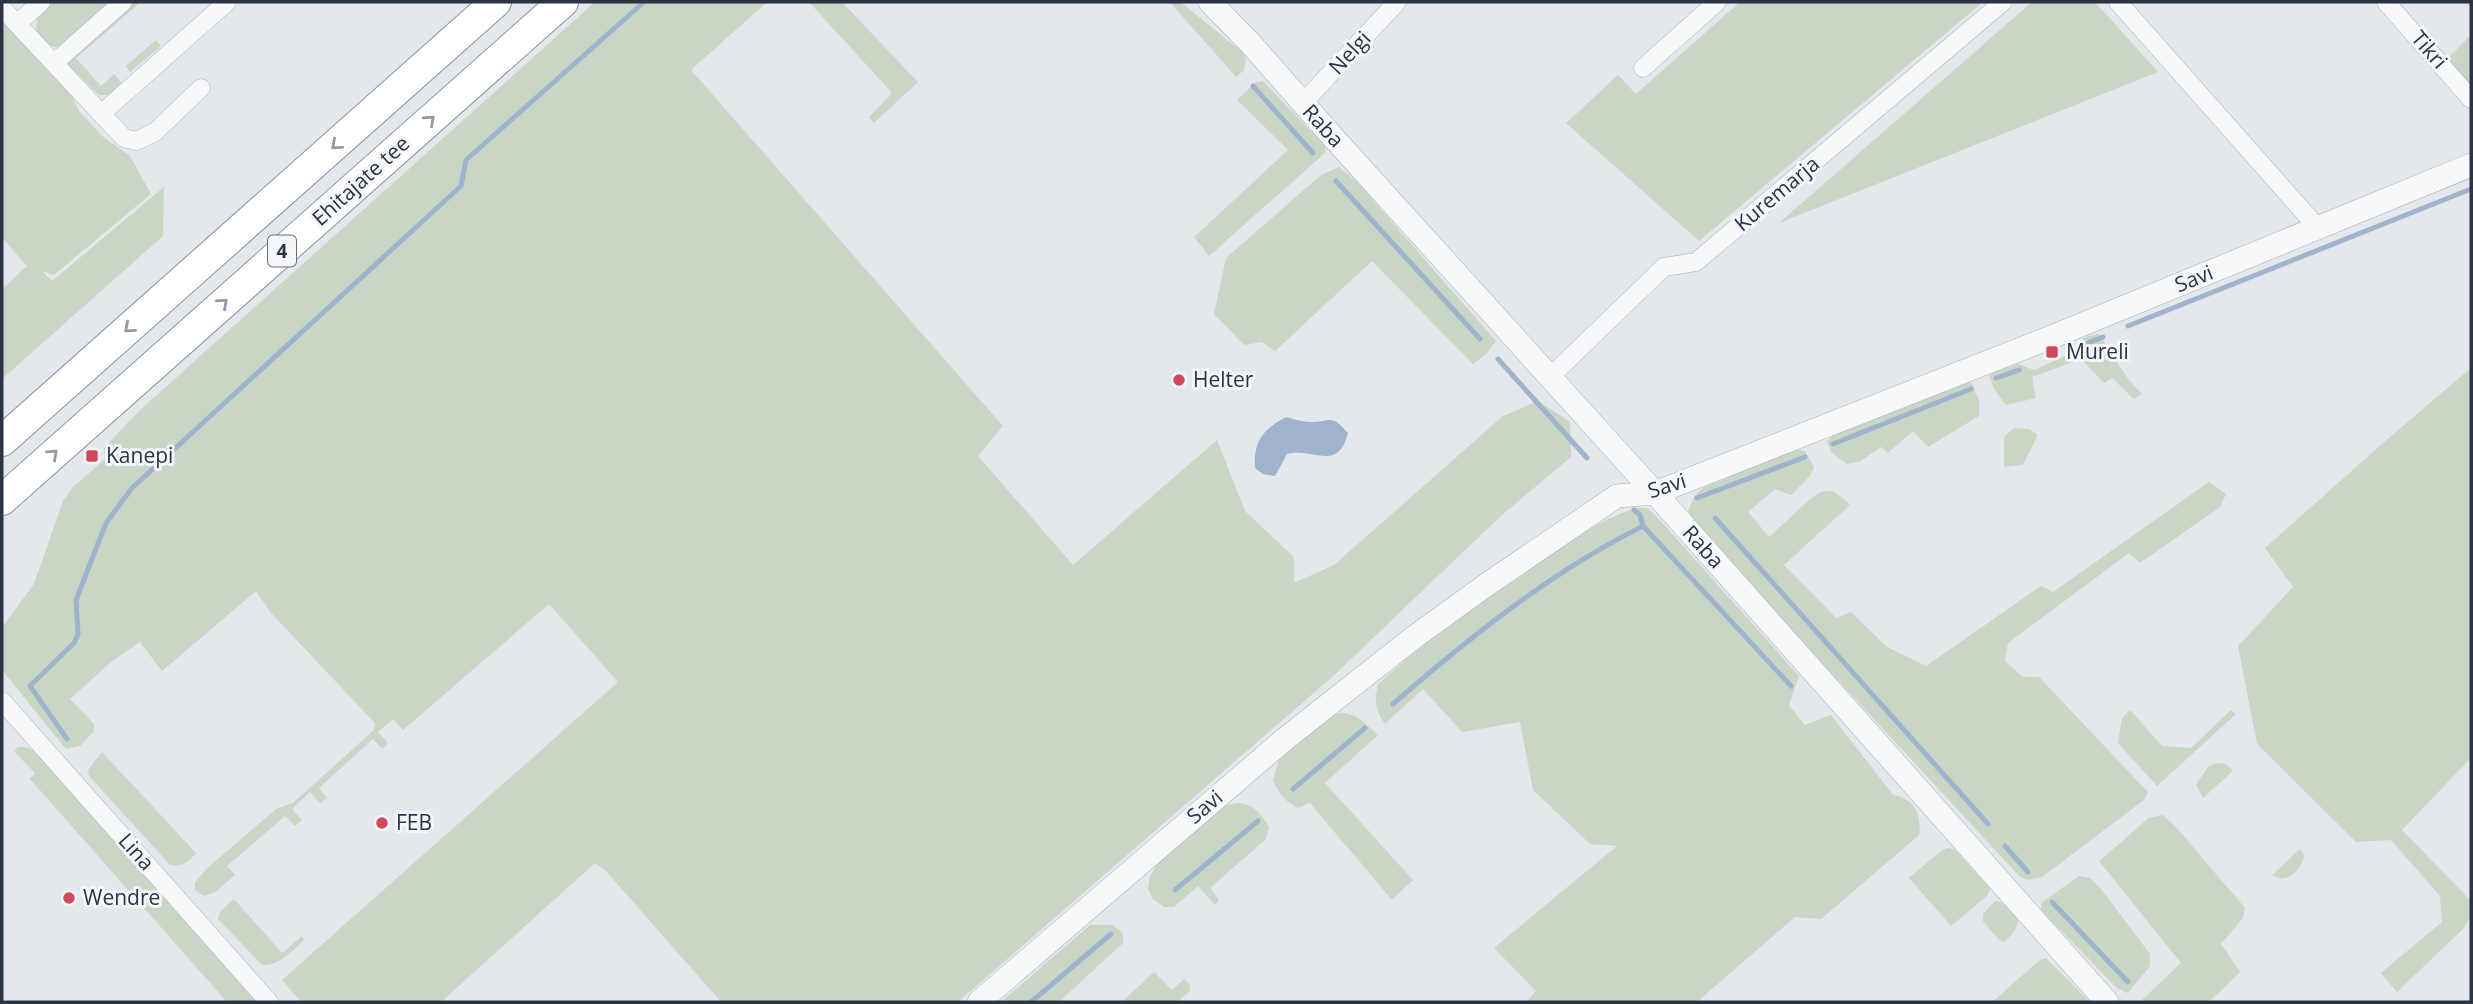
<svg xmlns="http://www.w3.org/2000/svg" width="2473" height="1004" font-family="'Open Sans',sans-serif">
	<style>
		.green { fill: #c9d6c5 }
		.water { fill: #9fb4cc }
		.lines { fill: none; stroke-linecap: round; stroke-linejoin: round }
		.stream { stroke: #9fb4cc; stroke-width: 5 }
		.minor-casing { stroke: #a9aeb7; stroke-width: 19 }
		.tertiary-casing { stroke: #a9aeb7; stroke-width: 24 }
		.trunk-casing { stroke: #8b94a3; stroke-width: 32 }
		.minor { stroke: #f7f8fa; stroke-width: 18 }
		.tertiary { stroke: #f7f8fa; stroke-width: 23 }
		.trunk { stroke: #fff; stroke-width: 30 }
		.oneway { stroke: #959aa2 }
		.poi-dot { fill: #d1495b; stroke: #f4f6f9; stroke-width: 2.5 }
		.labels { text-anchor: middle; stroke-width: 6; stroke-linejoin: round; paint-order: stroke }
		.shield { fill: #f4f6f9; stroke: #676e7b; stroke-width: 2 }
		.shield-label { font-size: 19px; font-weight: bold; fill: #2b3445 }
		.street-label { font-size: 21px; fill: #2b3445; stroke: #f4f6f9 }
		.poi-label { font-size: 21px; fill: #2b3445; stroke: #f4f6f9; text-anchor: start }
	</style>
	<rect width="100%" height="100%" fill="#e4e7ec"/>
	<!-- green -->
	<g class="green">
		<path d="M53,2h61l-53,45c-12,2 -17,-7 -25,-15l1,-13z"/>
		<polygon points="130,2 141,2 76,58 101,86 114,74 122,83 109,95 99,95 68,65 68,58"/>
		<polygon points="595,2 767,2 691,70 1003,426 978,456 1073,565 1217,440 1245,511 1294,557 1294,583 1334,565 1503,416 1538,401 1570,422 1571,457 1502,515 1332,677 958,1002 721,1002 605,870 595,863 441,1002 301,1002 282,980 618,682 549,604 403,730 393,719 378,732 388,743 382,749 373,739 319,788 327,798 320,803 310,792 292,809 302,820 295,826 285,816 227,866 235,875 215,892 204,896 195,890 195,883 206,869 276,809 293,803 374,730 375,723 270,612 256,591 162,671 140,642 111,662 70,699 94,724 94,731 80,746 66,749 2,670 2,627 34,584 63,501 73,487 105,459 104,448 140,410"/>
		<polygon points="809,2 842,2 918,82 874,123 869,117 892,93"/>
		<polygon points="1170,2 1180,2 1241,51 1246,59 1244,70 1236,77"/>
		<polygon points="1740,2 1983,2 1699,241 1566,123 1618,75 1636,94"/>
		<polygon points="2032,2 2095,2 2158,72 1779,223"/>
		<polygon points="2,13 68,86 79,111 102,136 130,156 151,194 54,275 42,271 52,281 164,187 163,236 2,379 2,289 27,266 2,238"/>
		<polygon points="2471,35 2471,88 2446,60"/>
		<polygon points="156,40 161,46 130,72 126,66"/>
		<polygon points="1263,81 1325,146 1325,153 1209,256 1194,237 1288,150 1237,100 1256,82"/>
		<polygon points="1339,167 1357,182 1496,341 1485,355 1473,364 1372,261 1275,351 1262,342 1244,345 1214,314 1226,258 1321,175"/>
		<polygon points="2099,334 2128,379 2142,394 2134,399 2112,378 2104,383 2081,359 2032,377 2036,398 2006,405 1994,389 1989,374 2018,364 2034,370 2073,352 2084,337"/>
		<polygon points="2471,368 2471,758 2402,830 2471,901 2471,916 2463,929 2397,992 2381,973 2442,922 2440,896 2391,840 2356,842 2257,744 2238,646 2293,587 2265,548 2383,443"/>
		<polygon points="1964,381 1972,383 1979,401 1979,416 1928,447 1913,431 1888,453 1881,447 1859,462 1847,464 1832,453 1827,441 1833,435"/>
		<polygon points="2014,428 2029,429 2038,435 2023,465 2004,467 2004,437"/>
		<path d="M1795,449l10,2 9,16 -4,9 -19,19 -16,-6 -27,23 21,25c10,-8 43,-42 52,-45 11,-5 22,5 29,13l-66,60 52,53 15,-6 36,35 39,19 115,-80 12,6 156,-110 17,12 -6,13 -80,56 -11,-10 -121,90 -3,18 18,16h16l109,115 -4,8 -102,77 -13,3 -9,-3 -321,-347 -11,-19 7,-16 8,-7z"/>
		<path d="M1637,508h10l12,11 140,157 -10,29 16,20 26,-10 62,80c22,4 29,20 26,40l-98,84 -26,-2 -98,85h-171l10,-11 -42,-43 123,-102 -27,-2 -57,-54 -13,-68 -58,10 -39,-43 -38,35c-9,-13 -11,-23 -7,-40 47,-43 102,-80 156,-117 32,-22 64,-48 103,-59z"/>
		<polygon points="2130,710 2162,746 2191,748 2231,710 2236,714 2157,786 2118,743 2122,718"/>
		<path d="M1342,713c17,1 24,12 36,22l-53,48 88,97 -21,20 -82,-97 -12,5c-12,-6 -20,-15 -25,-28l7,-24 54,-41z"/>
		<polygon points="18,747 26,747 34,751 256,1002 227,1002 30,779 35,773 14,751"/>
		<path d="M102,752l94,101c-8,9 -13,14 -26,12l-81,-89 -1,-6z"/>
		<polygon points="2216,763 2226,764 2233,771 2203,798 2196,785 2208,767"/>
		<path d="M1239,803c16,2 22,11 30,24l-3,12 -56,49 9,12 -4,5 -17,-19 -24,21h-10l-11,-8 -5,-10 2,-13 9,-14 64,-56z"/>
		<polygon points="2163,815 2176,827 2245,908 2243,918 2221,944 2240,972 2209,1002 2140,1002 2181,963 2099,861 2149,818"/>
		<polygon points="1948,848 1954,849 1990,889 1987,896 1951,926 1909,878 1942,850"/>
		<path d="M2300,849l4,6c-2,16 -18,30 -32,20z"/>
		<polygon points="2079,876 2090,878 2101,889 2150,954 2150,966 2128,993 2117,988 2042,911 2041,903"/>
		<path d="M234,899l48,54 20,-17 2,4c-12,11 -25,26 -42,25l-44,-46 2,-7z"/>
		<polygon points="1995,901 2001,902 2019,920 2015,930 2005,942 1999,940 1983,921 1983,914"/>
		<polygon points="1090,925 1113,925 1123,934 1123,943 1059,1002 1001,1002"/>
		<polygon points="2046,958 2090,1002 1992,1002 2040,960"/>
		<polygon points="1154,972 1172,990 1184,979 1190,985 1190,991 1177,1002 1122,1002"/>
	</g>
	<!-- water -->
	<path class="water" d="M1286,417c8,2 16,5 24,5 22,0 20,-9 38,11 -10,40 -35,14 -61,21l-12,22 -12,-2 -8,-6c-2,-26 8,-39 31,-51z"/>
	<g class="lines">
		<!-- stream -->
		<g class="stream">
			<polyline points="1253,86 1313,153"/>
			<polyline points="1336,181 1480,339"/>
			<polyline points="2128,326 2471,189"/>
			<polyline points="2082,345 2103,337"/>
			<polyline points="1498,359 1587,458"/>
			<polyline points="1996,378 2019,370"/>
			<polyline points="1833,444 1971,389"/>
			<polyline points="1697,498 1805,457"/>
			<polyline points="1634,510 1640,515 1643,526 1791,686"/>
			<polyline points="1715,518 1988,824"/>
			<path d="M1393,704c77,-67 158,-132 250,-178"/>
			<polyline points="67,739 30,686 74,643 78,634 76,600 106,523 132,488 461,186 466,160 644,2"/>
			<polyline points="1293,789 1365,728"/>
			<polyline points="2005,846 2028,872"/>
			<polyline points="1175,890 1258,821"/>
			<polyline points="2052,902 2128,982"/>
			<polyline points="1031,1002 1111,934"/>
		</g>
		<defs>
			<g id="minor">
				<polyline points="2118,2 2318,228"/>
				<polyline points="2386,2 2471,99"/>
				<polyline points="2,8 124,138 136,141 155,132 201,88"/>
				<polyline points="17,24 41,2"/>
				<polyline points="54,63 123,2"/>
				<polyline points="1643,68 1717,2"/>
				<polyline points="1302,104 1397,2"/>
				<polyline points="101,114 227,2"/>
				<polyline points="1550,377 1664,267 1696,262 2003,2"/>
				<polyline points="2,701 269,1002"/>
			</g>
			<g id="tertiary">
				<polyline points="1210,2 1251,44 1340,145 1655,493 2107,1002"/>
				<polyline points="979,1002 1285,739 1413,638 1489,583 1617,496 1655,493 2049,338 2471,165"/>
			</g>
			<g id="trunk">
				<polyline points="2,441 496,2"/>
				<polyline points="2,500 563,2"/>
			</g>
		</defs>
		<!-- minor casing -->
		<use href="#minor" class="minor-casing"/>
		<!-- tertiary casing -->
		<use href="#tertiary" class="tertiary-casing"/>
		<!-- trunk casing -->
		<use href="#trunk" class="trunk-casing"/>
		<!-- minor -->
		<use href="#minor" class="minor"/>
		<!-- tertiary -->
		<use href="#tertiary" class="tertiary"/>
		<!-- trunk -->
		<use href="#trunk" class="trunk"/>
	</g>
	<!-- one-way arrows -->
	<defs><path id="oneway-chevron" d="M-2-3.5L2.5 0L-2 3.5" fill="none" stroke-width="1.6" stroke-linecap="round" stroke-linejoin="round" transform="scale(1.75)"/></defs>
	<g class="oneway">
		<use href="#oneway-chevron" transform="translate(430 120) rotate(-42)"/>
		<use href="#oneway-chevron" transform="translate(336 145) rotate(139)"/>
		<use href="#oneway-chevron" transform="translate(223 303) rotate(-42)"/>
		<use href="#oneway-chevron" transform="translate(129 328) rotate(139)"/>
		<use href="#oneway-chevron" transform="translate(53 454) rotate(-42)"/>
	</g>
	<!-- markers -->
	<g class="poi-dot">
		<rect x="2045" y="345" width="14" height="14" rx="3.5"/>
		<circle cx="1179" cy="380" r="7"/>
		<rect x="85" y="449" width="14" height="14" rx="3.5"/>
		<circle cx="382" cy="823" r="7"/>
		<circle cx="69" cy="898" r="7"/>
	</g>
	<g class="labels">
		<!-- shield labels -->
		<rect class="shield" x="268" y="235.5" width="28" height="31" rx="5"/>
		<g class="shield-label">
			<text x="282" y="258">4</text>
		</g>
		<!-- street labels -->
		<g class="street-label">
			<text transform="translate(2429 50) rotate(49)" y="7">Tikri</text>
			<text transform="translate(1350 53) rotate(-47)" y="7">Nelgi</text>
			<text transform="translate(1323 126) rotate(48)" y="7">Raba</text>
			<text transform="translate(361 181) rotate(-42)" y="7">Ehitajate tee</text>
			<text transform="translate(1777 194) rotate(-40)" y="7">Kuremarja</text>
			<text transform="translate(2194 279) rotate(-22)" y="7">Savi</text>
			<text transform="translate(1667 486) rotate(-17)" y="7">Savi</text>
			<text transform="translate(1703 547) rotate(48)" y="7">Raba</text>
			<text transform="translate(1205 807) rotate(-40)" y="7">Savi</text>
			<text transform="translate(136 852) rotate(48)" y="7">Lina</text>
		</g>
		<!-- poi labels -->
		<g class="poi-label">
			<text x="2066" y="359">Mureli</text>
			<text x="1193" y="387">Helter</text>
			<text x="106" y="463">Kanepi</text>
			<text x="396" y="830">FEB</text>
			<text x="83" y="905">Wendre</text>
		</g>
	</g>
	<!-- border -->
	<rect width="2473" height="1004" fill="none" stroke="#2b3445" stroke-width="7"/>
</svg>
